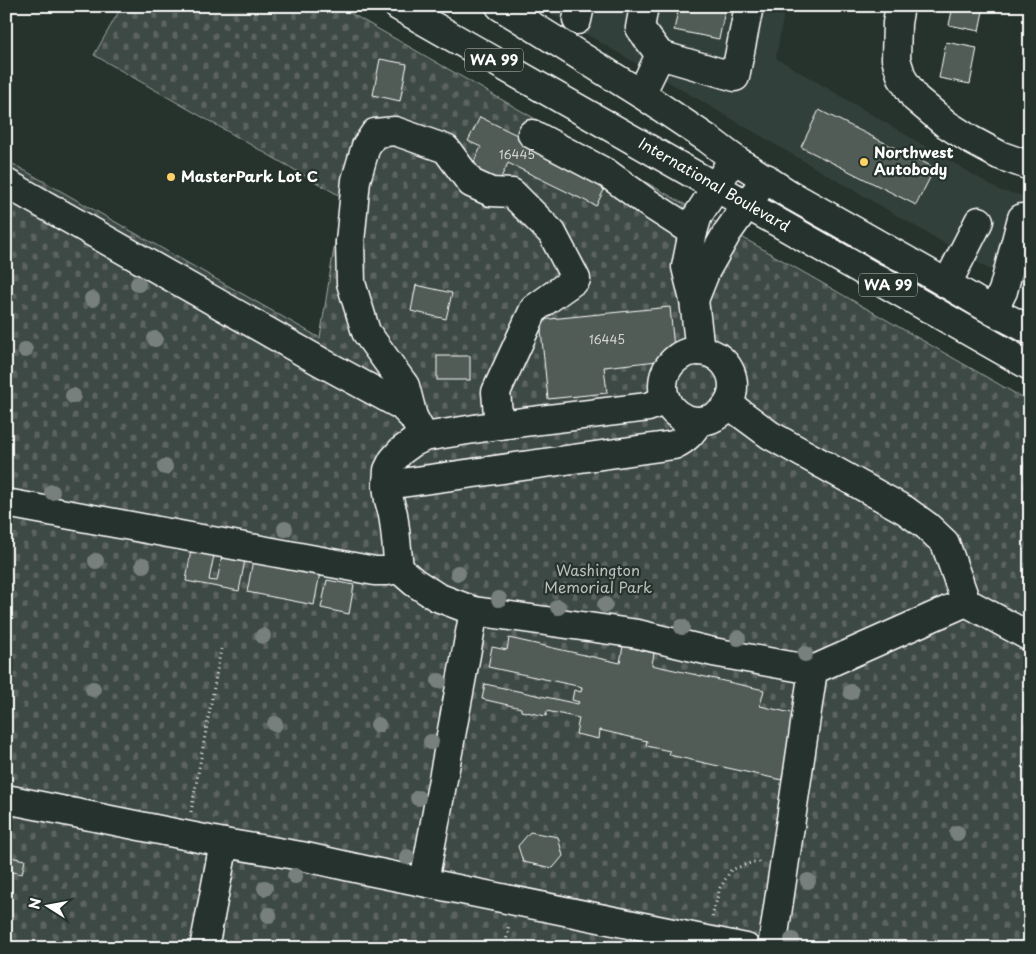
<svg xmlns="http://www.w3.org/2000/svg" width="1036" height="954" font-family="'Playpen Sans',sans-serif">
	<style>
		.built { fill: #333f3a }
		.cemetery { fill: url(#cemetery-stones); stroke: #9ea4a2 }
		.building { fill: #515c57; stroke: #fff }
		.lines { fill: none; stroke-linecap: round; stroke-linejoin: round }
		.minor-casing { stroke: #fff; stroke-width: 31 }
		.major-casing { stroke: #fff; stroke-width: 31 }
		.path { stroke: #fff; stroke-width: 3; stroke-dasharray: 1 4; stroke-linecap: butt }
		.minor { stroke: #26332d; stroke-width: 28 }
		.major { stroke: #26332d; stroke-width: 28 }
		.tree { fill: #78807d }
		.poi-dot { fill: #ffd166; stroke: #26332d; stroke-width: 2 }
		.labels { text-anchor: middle; stroke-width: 4.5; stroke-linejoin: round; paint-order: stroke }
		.number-label { font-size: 12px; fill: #d4d6d5 }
		.shield { fill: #26332d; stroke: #bec2c0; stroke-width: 1 }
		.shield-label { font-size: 14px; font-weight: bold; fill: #fff }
		.poi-label { font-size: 15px; font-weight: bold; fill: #fff; stroke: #26332d; text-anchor: start }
		.street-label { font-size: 15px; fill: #fff; stroke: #26332d }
		.park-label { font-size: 15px; fill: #bbbfbe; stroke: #26332d }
	</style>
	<defs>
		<pattern id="cemetery-stones" width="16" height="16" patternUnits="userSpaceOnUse" patternTransform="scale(1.25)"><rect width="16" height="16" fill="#3e4944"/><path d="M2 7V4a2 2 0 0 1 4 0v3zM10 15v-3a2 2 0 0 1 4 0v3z" fill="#5b6460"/></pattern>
	</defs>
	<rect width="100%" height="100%" fill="#26332d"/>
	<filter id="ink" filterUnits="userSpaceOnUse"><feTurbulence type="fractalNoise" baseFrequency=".02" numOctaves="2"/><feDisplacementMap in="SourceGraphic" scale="10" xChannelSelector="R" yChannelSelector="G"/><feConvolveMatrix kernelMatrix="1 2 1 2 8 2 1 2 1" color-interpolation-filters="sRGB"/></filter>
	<g filter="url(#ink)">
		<!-- built -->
		<polygon class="built" points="538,6 785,6 776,58 1001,191 1030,197 1030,293"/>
		<!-- cemetery -->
		<polygon class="cemetery" points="122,6 338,6 1030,402 1030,948 6,948 6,160 320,338 342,197 94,55"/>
		<!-- building -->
		<g class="building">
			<polygon points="679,6 726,6 719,39 674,30"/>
			<polygon points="953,6 984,6 979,31 949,25"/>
			<polygon points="946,42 977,48 970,84 939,78"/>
			<polygon points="380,59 407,64 400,101 373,95"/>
			<polygon points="819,110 935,168 916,205 801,147"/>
			<polygon points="480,117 609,180 596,206 508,163 497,186 469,172 481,147 468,141"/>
			<polygon points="416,285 452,293 446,319 411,311"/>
			<polygon points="670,307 675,359 604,367 607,393 548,399 540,320"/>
			<rect x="437" y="356" width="33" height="24"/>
			<polygon points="191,550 214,555 209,580 217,581 222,556 245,560 239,591 186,581"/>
			<polygon points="253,560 320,573 314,605 247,592"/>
			<polygon points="327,580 354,585 349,614 321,608"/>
			<polygon points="509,638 620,663 623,646 654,653 652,665 764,690 760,706 796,714 782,780 669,755 670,751 646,746 647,741 600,730 599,739 576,734 579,718 547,711 546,716 521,711 521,708 482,699 485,684 578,704 579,702 572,700 574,690 581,692 582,687 488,667 492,647 507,650"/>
			<polygon points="530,832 558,837 563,856 553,868 523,862 518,846"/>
			<polygon points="10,857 25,860 22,874 8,871"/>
		</g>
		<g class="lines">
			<defs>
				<g id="minor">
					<polyline points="644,6 640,28 660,55"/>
					<polyline points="900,6 897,23 896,59 902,78 915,98 946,124 971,140 999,155 1030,166"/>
					<polyline points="577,20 580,6"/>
					<polyline points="641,94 660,55 735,77 749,6"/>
					<polyline points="532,134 608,174 648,203 693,232"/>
					<polyline points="6,183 321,362 402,406 413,417 424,437"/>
					<polyline points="947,284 979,221"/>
					<polyline points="694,300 706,270 727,233 766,178"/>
					<polyline points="993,311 1003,291 1022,218"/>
					<polyline points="700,351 694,300 686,267 693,232 698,215 717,186 733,158"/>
					<circle cx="698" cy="386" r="35"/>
					<polyline points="728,404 770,435 905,510 927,526 945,543 966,602"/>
					<polyline points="413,417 405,386 366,332 351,283 350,242 356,180 366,146 375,133 395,131 446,149 471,183 491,192 512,193 552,233 576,279 534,309 496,392 499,425"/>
					<path d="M387,485l287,-40c12,-6 18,-12 25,-24"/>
					<polyline points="6,503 375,571 387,571 399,569 414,582 437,597 474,611 424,882"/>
					<polyline points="399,569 395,529 393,514 389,500 387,485 388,470 393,460 401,451 412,443 424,437 499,425 648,407 666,400"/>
					<polyline points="474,611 638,634 713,652 813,670 772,948"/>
					<polyline points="813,670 966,602 1030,637"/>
					<polyline points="6,799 224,843"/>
					<polyline points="204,948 224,843 301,856 369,871 746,948"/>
				</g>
				<g id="major">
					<path d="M398,6c211,119 421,240 632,360"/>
					<polyline points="500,6 641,94 708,139 733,158 789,194 927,272 993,311 1030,330"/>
				</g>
			</defs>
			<!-- minor casing -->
			<use href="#minor" class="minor-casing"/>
			<!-- major casing -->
			<use href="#major" class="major-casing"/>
			<!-- path -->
			<g class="path">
				<polyline points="191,812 221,649"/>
				<polyline points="712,917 720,888 731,870 753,862 762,862"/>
				<polyline points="505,948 509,924"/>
			</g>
			<!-- minor -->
			<use href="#minor" class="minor"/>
			<!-- major -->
			<use href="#major" class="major"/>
		</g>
		<!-- trees -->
		<g class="tree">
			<circle cx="138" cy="284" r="8"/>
			<circle cx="92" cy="299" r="8"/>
			<circle cx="155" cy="339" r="8"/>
			<circle cx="25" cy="350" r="8"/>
			<circle cx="73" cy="396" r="8"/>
			<circle cx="165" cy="467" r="8"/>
			<circle cx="52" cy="492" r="8"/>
			<circle cx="285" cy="529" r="8"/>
			<circle cx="96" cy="561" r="8"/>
			<circle cx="143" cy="565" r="8"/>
			<circle cx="458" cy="573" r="8"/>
			<circle cx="499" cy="599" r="8"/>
			<circle cx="605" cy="605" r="8"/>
			<circle cx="558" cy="607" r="8"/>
			<circle cx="682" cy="627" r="8"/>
			<circle cx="263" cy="636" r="8"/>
			<circle cx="738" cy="638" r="8"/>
			<circle cx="805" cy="654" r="8"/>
			<circle cx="439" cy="681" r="8"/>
			<circle cx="93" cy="689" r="8"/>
			<circle cx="851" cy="692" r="8"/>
			<circle cx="275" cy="724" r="8"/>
			<circle cx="378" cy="725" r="8"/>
			<circle cx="431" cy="742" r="8"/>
			<circle cx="418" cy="798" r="8"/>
			<circle cx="957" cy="833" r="8"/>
			<circle cx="407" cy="857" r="8"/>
			<circle cx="295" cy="876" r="8"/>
			<circle cx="808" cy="881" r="8"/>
			<circle cx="265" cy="888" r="8"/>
			<circle cx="269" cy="915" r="8"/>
			<circle cx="792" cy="940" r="8"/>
		</g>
	</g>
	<!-- markers -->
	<g class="poi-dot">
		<circle cx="864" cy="162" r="5"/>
		<circle cx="171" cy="177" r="5"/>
	</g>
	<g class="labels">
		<!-- number labels -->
		<g class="number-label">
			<text x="517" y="159">16445</text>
			<text x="607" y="344">16445</text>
		</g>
		<!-- shield labels -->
		<g class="shield">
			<rect x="465" y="48.5" width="58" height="23" rx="4"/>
			<rect x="859" y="273.5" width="58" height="23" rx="4"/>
		</g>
		<g class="shield-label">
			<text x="494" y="65">WA 99</text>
			<text x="888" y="290">WA 99</text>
		</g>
		<!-- poi labels -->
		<g class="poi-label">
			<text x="874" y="158">Northwest<tspan x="874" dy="17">Autobody</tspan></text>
			<text x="181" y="182">MasterPark Lot C</text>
		</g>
		<!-- street labels -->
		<g class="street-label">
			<text transform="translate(714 185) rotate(30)" y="5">International Boulevard</text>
		</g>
		<!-- park labels -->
		<g class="park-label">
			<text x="598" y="576">Washington<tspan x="598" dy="17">Memorial Park</tspan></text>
		</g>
	</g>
	<!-- margin -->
	<rect width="1036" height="954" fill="none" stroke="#26332d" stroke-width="25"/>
	<rect x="12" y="12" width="1011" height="929" fill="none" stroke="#fff" stroke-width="2" filter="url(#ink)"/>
	<!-- north arrow -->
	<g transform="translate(48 906) rotate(281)" stroke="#26332d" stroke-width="4" paint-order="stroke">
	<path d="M0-4L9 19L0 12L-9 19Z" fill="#ffffff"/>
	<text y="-8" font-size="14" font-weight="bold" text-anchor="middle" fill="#ffffff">N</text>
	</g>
</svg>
